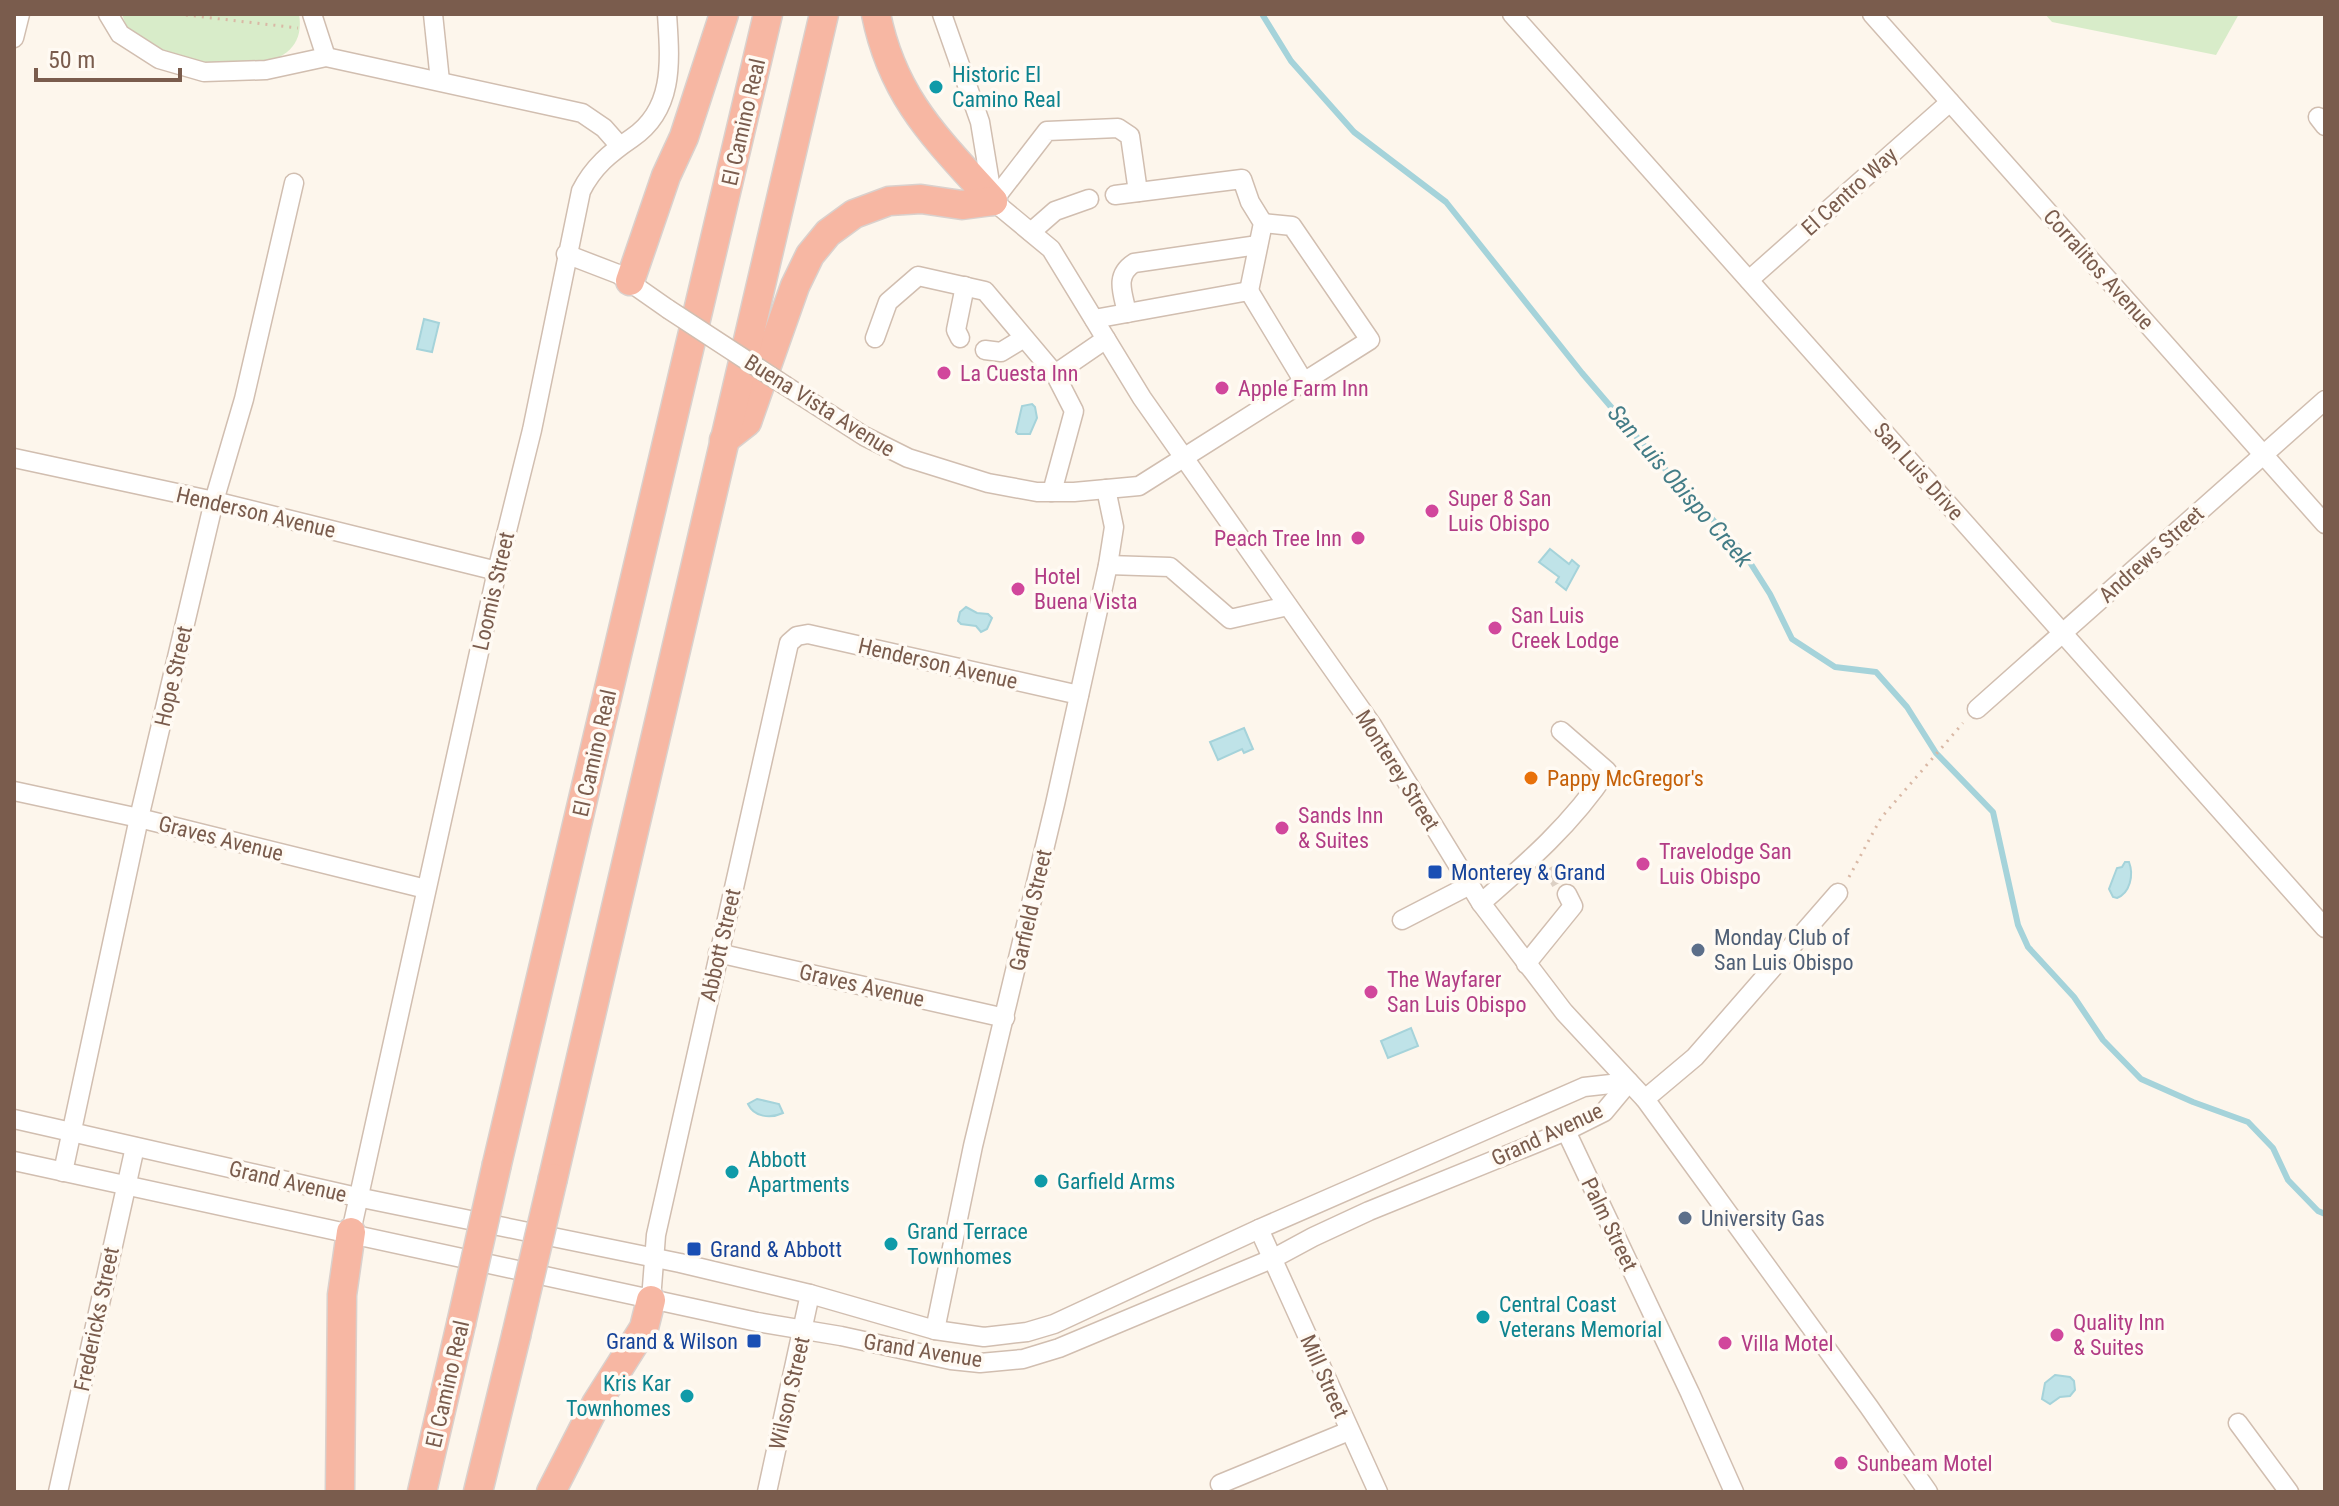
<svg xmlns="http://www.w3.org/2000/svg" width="2339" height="1506" font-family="'Roboto Condensed',sans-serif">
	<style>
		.green { fill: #d8ecc9 }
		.water { fill: #bfe3e8; stroke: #a5d3da; stroke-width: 2 }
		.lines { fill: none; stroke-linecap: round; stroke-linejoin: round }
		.stream { stroke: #a5d3da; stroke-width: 6 }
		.minor-tunnel { stroke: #dcd0c4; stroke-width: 18; stroke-dasharray: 18 9; stroke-linecap: butt }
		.minor-casing { stroke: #d1beb0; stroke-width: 21 }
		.highway-casing { stroke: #dad1cd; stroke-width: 31 }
		.path { stroke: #d9b8a5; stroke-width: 3; stroke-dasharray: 2 6; stroke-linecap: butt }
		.minor { stroke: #fff; stroke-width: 18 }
		.highway { stroke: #f7b7a3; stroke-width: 28 }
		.minor-bridge-casing { stroke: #d1beb0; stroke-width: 21; stroke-linecap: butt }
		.highway-bridge-casing { stroke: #dad1cd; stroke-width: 31; stroke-linecap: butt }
		.minor-bridge { stroke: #fff; stroke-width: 18 }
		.highway-bridge { stroke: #f7b7a3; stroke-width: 28 }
		.culture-dot { fill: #0f9aa8; stroke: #fffaf3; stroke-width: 3 }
		.hotel-dot { fill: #d1479c; stroke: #fffaf3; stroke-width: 3 }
		.food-dot { fill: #e8710a; stroke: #fffaf3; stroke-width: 3 }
		.transit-dot { fill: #1a4fb4; stroke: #fffaf3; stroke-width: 3 }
		.service-dot { fill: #5c6f8a; stroke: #fffaf3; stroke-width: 3 }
		.labels { text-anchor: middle; stroke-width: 7; stroke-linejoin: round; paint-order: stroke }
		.culture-label { font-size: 22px; fill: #0d838f; stroke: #fffaf3; text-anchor: start }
		.street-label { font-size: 22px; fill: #7a5c4d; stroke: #fffaf3 }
		.hotel-label { font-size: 22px; fill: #b23c85; stroke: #fffaf3; text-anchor: start }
		.food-label { font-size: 22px; fill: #c56008; stroke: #fffaf3; text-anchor: start }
		.transit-label { font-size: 22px; fill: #164399; stroke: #fffaf3; text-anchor: start }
		.service-label { font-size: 22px; fill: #4e5e75; stroke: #fffaf3; text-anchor: start }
		.water-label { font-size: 24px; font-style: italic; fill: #437c86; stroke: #fffaf3 }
	</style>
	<rect width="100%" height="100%" fill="#fdf6ec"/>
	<!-- green -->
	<g class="green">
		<path d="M122,14h177c13,76 -123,52 -161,26 -8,-6 -13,-16 -16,-26z"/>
		<polygon points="2045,14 2239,14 2216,55 2052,22"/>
	</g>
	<!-- water -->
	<g class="water">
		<polygon points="424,319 439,323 432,352 417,349"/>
		<polygon points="1032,404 1035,407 1037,418 1030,434 1018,434 1016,432 1022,406"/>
		<polygon points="1550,549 1569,564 1572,560 1579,566 1566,590 1556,582 1559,577 1539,562"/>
		<polygon points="966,607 977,613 988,614 992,618 987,629 981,632 976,626 961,624 958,621 960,612"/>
		<polygon points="1244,728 1253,749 1244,753 1242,749 1218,760 1210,742"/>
		<path d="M2125,862h4c5,13 1,31 -12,36l-4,-1 -4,-8 8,-21 5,-1z"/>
		<polygon points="1411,1028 1418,1046 1388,1058 1381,1041"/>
		<path d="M757,1099l22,5 4,9c-13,6 -29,4 -35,-9z"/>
		<polygon points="2055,1375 2070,1377 2074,1381 2075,1390 2070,1396 2060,1397 2050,1404 2042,1399 2045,1383"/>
	</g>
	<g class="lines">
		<!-- stream -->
		<polyline class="stream" points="1262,14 1291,61 1354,132 1446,202 1582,373 1653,456 1744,553 1770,594 1792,639 1835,667 1876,672 1907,707 1936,753 1993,812 2018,925 2028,947 2074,997 2103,1040 2141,1079 2193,1102 2248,1122 2273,1148 2288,1180 2318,1211 2325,1214"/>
		<!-- minor-tunnel -->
		<polyline class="minor-tunnel" points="1551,867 1567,894"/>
		<defs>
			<g id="minor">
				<polyline points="108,14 120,34 159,59 204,72 266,70 326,57 582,113 604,128 619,145"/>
				<polyline points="312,14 326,57"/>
				<polyline points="433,14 440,81"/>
				<polyline points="942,14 980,122 993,201 1051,249 1142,398 1372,725 1481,903 1564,1012 1645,1099 1869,1407 1928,1492"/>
				<polyline points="1512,14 2325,928"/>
				<polyline points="1872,14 2325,524"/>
				<polyline points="14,38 20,14"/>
				<polyline points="2318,117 2325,126"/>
				<polyline points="1115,195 1242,179 1250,202 1263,223 1249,291"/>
				<polyline points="993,201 1047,131 1118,128 1130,136 1138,192"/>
				<polyline points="1031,232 1055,211 1089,199"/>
				<polyline points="566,254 618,274 668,309"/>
				<polyline points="1749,280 1950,102"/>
				<path d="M1127,313c-4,-20 -13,-37 7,-50l124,-18"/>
				<polyline points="1094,319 1249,291 1304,382"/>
				<polyline points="875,338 888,302 918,276 985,291 1055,374"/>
				<polyline points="960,338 956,330 965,286"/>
				<polyline points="985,350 1001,352 1024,338"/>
				<polyline points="786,386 864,436 908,458 988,483 1037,492 1074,492 1139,486 1370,340 1292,226 1263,223"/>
				<polyline points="14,458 214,501 497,571"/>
				<polyline points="1052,492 1074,411 1055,374 1106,339"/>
				<polyline points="1108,565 1170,567 1230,619 1288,606"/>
				<polyline points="1977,709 2325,400"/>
				<polyline points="14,791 139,818 426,889"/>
				<path d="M1481,903c46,-40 92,-80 126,-132l-46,-40"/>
				<polyline points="1402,920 1470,885"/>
				<polyline points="718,953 1005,1018"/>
				<polyline points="1526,964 1573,906 1567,894"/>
				<polyline points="1645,1099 1695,1057 1838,893"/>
				<polyline points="14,1119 357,1197 680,1263 810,1294 935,1330 984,1337 1027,1332 1054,1324 1259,1229 1584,1087 1629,1082"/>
				<polyline points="1566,1131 1690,1393 1734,1492"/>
				<polyline points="14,1161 757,1322 841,1336 951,1360 980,1363 1023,1359 1059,1348 1274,1258 1313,1237 1369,1211 1566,1131 1604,1112 1629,1082"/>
				<polyline points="63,1172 139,818 214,501 244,399 294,183"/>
				<polyline points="1259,1229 1378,1492"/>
				<path d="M351,1232l146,-661 35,-141 49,-239c12,-24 29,-38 51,-53 43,-29 38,-78 35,-124"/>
				<polyline points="651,1300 656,1235 789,643 797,636 808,634 1079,695"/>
				<polyline points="935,1330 973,1146 1055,804 1108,565 1114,527 1106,489"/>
				<polyline points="2238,1423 2289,1492"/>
				<polyline points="1220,1484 1349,1431"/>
				<polyline points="58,1492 135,1147"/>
				<polyline points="767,1492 810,1294"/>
			</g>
			<g id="highway">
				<path d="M876,14c17,85 62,126 117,187"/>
				<polyline points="630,281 666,176 684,137 724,14"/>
				<polyline points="724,440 747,422 795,286 810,255 828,233 854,214 889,201 921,199 962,205 993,201"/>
				<polyline points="497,1164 768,14"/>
				<polyline points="553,1178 824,14"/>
				<polyline points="340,1492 342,1295 351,1232"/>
				<polyline points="422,1492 461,1324"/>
				<polyline points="478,1492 516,1336"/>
				<polyline points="551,1492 596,1404 644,1328 651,1300"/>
			</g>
		</defs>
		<!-- minor casing -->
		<use href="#minor" class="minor-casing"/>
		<!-- highway casing -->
		<use href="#highway" class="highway-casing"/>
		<!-- path -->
		<g class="path">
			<polyline points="178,14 298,28"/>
			<polyline points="1849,877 1881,818 1963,723"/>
		</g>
		<!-- minor -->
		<use href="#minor" class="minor"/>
		<!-- highway -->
		<use href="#highway" class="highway"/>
		<defs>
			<polyline id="minor-bridge" points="668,309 786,386"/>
			<g id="highway-bridge">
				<polyline points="461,1324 497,1164"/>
				<polyline points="516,1336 553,1178"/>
			</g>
		</defs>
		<!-- minor-bridge casing -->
		<use href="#minor-bridge" class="minor-bridge-casing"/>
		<!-- highway-bridge casing -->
		<use href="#highway-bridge" class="highway-bridge-casing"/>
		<!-- minor-bridge -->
		<use href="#minor-bridge" class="minor-bridge"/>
		<!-- highway-bridge -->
		<use href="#highway-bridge" class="highway-bridge"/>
	</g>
	<!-- markers -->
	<g class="culture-dot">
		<circle cx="936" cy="87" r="8"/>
		<circle cx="732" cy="1172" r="8"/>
		<circle cx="1041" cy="1181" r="8"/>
		<circle cx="891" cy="1244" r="8"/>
		<circle cx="1483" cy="1317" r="8"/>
		<circle cx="687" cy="1396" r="8"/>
	</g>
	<g class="hotel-dot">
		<circle cx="944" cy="373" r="8"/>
		<circle cx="1222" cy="388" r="8"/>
		<circle cx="1432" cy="511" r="8"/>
		<circle cx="1358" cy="538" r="8"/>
		<circle cx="1018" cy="589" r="8"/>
		<circle cx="1495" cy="628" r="8"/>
		<circle cx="1282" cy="828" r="8"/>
		<circle cx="1643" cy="864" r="8"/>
		<circle cx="1371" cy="992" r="8"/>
		<circle cx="2057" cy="1335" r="8"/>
		<circle cx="1725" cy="1343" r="8"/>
		<circle cx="1841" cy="1463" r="8"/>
	</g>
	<circle class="food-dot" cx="1531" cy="778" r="8"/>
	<g class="transit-dot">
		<rect x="1427" y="864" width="16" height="16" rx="4"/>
		<rect x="686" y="1241" width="16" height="16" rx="4"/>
		<rect x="746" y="1333" width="16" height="16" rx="4"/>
	</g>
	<g class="service-dot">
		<circle cx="1698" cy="950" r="8"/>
		<circle cx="1685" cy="1218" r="8"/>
	</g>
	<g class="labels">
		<!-- culture labels -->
		<g class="culture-label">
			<text x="952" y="82">Historic El<tspan x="952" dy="25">Camino Real</tspan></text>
			<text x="748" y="1167">Abbott<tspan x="748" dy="25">Apartments</tspan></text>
			<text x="1057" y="1189">Garfield Arms</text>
			<text x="907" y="1239">Grand Terrace<tspan x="907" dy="25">Townhomes</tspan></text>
			<text x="1499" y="1312">Central Coast<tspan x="1499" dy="25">Veterans Memorial</tspan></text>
			<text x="671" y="1391" text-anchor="end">Kris Kar<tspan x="671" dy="25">Townhomes</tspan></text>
		</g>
		<!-- street labels -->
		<g class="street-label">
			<text transform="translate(743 122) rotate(-77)" y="8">El Camino Real</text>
			<text transform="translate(1849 191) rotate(-42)" y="8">El Centro Way</text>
			<text transform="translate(2099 269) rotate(48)" y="8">Corralitos Avenue</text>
			<text transform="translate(820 405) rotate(32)" y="8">Buena Vista Avenue</text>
			<text transform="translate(1919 471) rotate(48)" y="8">San Luis Drive</text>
			<text transform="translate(256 512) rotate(13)" y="8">Henderson Avenue</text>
			<text transform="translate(2151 554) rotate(-42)" y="8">Andrews Street</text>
			<text transform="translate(493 591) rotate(-77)" y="8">Loomis Street</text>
			<text transform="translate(938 663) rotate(13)" y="8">Henderson Avenue</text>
			<text transform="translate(173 676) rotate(-77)" y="8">Hope Street</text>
			<text transform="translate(594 753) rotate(-77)" y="8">El Camino Real</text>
			<text transform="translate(1398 770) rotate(58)" y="8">Monterey Street</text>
			<text transform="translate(221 838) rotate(14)" y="8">Graves Avenue</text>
			<text transform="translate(1030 910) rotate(-77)" y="8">Garfield Street</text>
			<text transform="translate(720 945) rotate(-77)" y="8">Abbott Street</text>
			<text transform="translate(862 985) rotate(13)" y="8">Graves Avenue</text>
			<text transform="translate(1547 1134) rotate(-25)" y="8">Grand Avenue</text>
			<text transform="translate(288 1181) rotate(13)" y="8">Grand Avenue</text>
			<text transform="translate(1610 1224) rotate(64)" y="8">Palm Street</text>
			<text transform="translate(96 1319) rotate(-78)" y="8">Fredericks Street</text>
			<text transform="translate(923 1350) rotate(9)" y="8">Grand Avenue</text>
			<text transform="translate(1325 1376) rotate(66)" y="8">Mill Street</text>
			<text transform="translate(447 1384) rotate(-77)" y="8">El Camino Real</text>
			<text transform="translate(789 1393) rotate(-77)" y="8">Wilson Street</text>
		</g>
		<!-- hotel labels -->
		<g class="hotel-label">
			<text x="960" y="381">La Cuesta Inn</text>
			<text x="1238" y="396">Apple Farm Inn</text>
			<text x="1448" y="506">Super 8 San<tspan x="1448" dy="25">Luis Obispo</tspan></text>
			<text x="1342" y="546" text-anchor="end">Peach Tree Inn</text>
			<text x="1034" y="584">Hotel<tspan x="1034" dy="25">Buena Vista</tspan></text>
			<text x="1511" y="623">San Luis<tspan x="1511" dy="25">Creek Lodge</tspan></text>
			<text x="1298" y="823">Sands Inn<tspan x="1298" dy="25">&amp; Suites</tspan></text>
			<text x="1659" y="859">Travelodge San<tspan x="1659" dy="25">Luis Obispo</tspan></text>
			<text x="1387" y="987">The Wayfarer<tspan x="1387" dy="25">San Luis Obispo</tspan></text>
			<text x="2073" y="1330">Quality Inn<tspan x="2073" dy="25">&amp; Suites</tspan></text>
			<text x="1741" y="1351">Villa Motel</text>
			<text x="1857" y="1471">Sunbeam Motel</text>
		</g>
		<!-- food labels -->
		<g class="food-label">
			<text x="1547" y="786">Pappy McGregor's</text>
		</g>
		<!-- transit labels -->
		<g class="transit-label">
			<text x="1451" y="880">Monterey &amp; Grand</text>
			<text x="710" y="1257">Grand &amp; Abbott</text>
			<text x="738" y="1349" text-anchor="end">Grand &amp; Wilson</text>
		</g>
		<!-- service labels -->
		<g class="service-label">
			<text x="1714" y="945">Monday Club of<tspan x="1714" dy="25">San Luis Obispo</tspan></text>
			<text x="1701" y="1226">University Gas</text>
		</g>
		<!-- water labels -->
		<g class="water-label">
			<text transform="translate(1680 486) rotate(49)" y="8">San Luis Obispo Creek</text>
		</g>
	</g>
	<!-- border -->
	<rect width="2339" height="1506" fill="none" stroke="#7a5c4d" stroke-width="32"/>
	<!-- scale -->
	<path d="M36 68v12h144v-12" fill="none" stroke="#7a5c4d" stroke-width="4"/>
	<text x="48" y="68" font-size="24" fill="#7a5c4d" stroke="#fffaf3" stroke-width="6" paint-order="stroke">50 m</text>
</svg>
